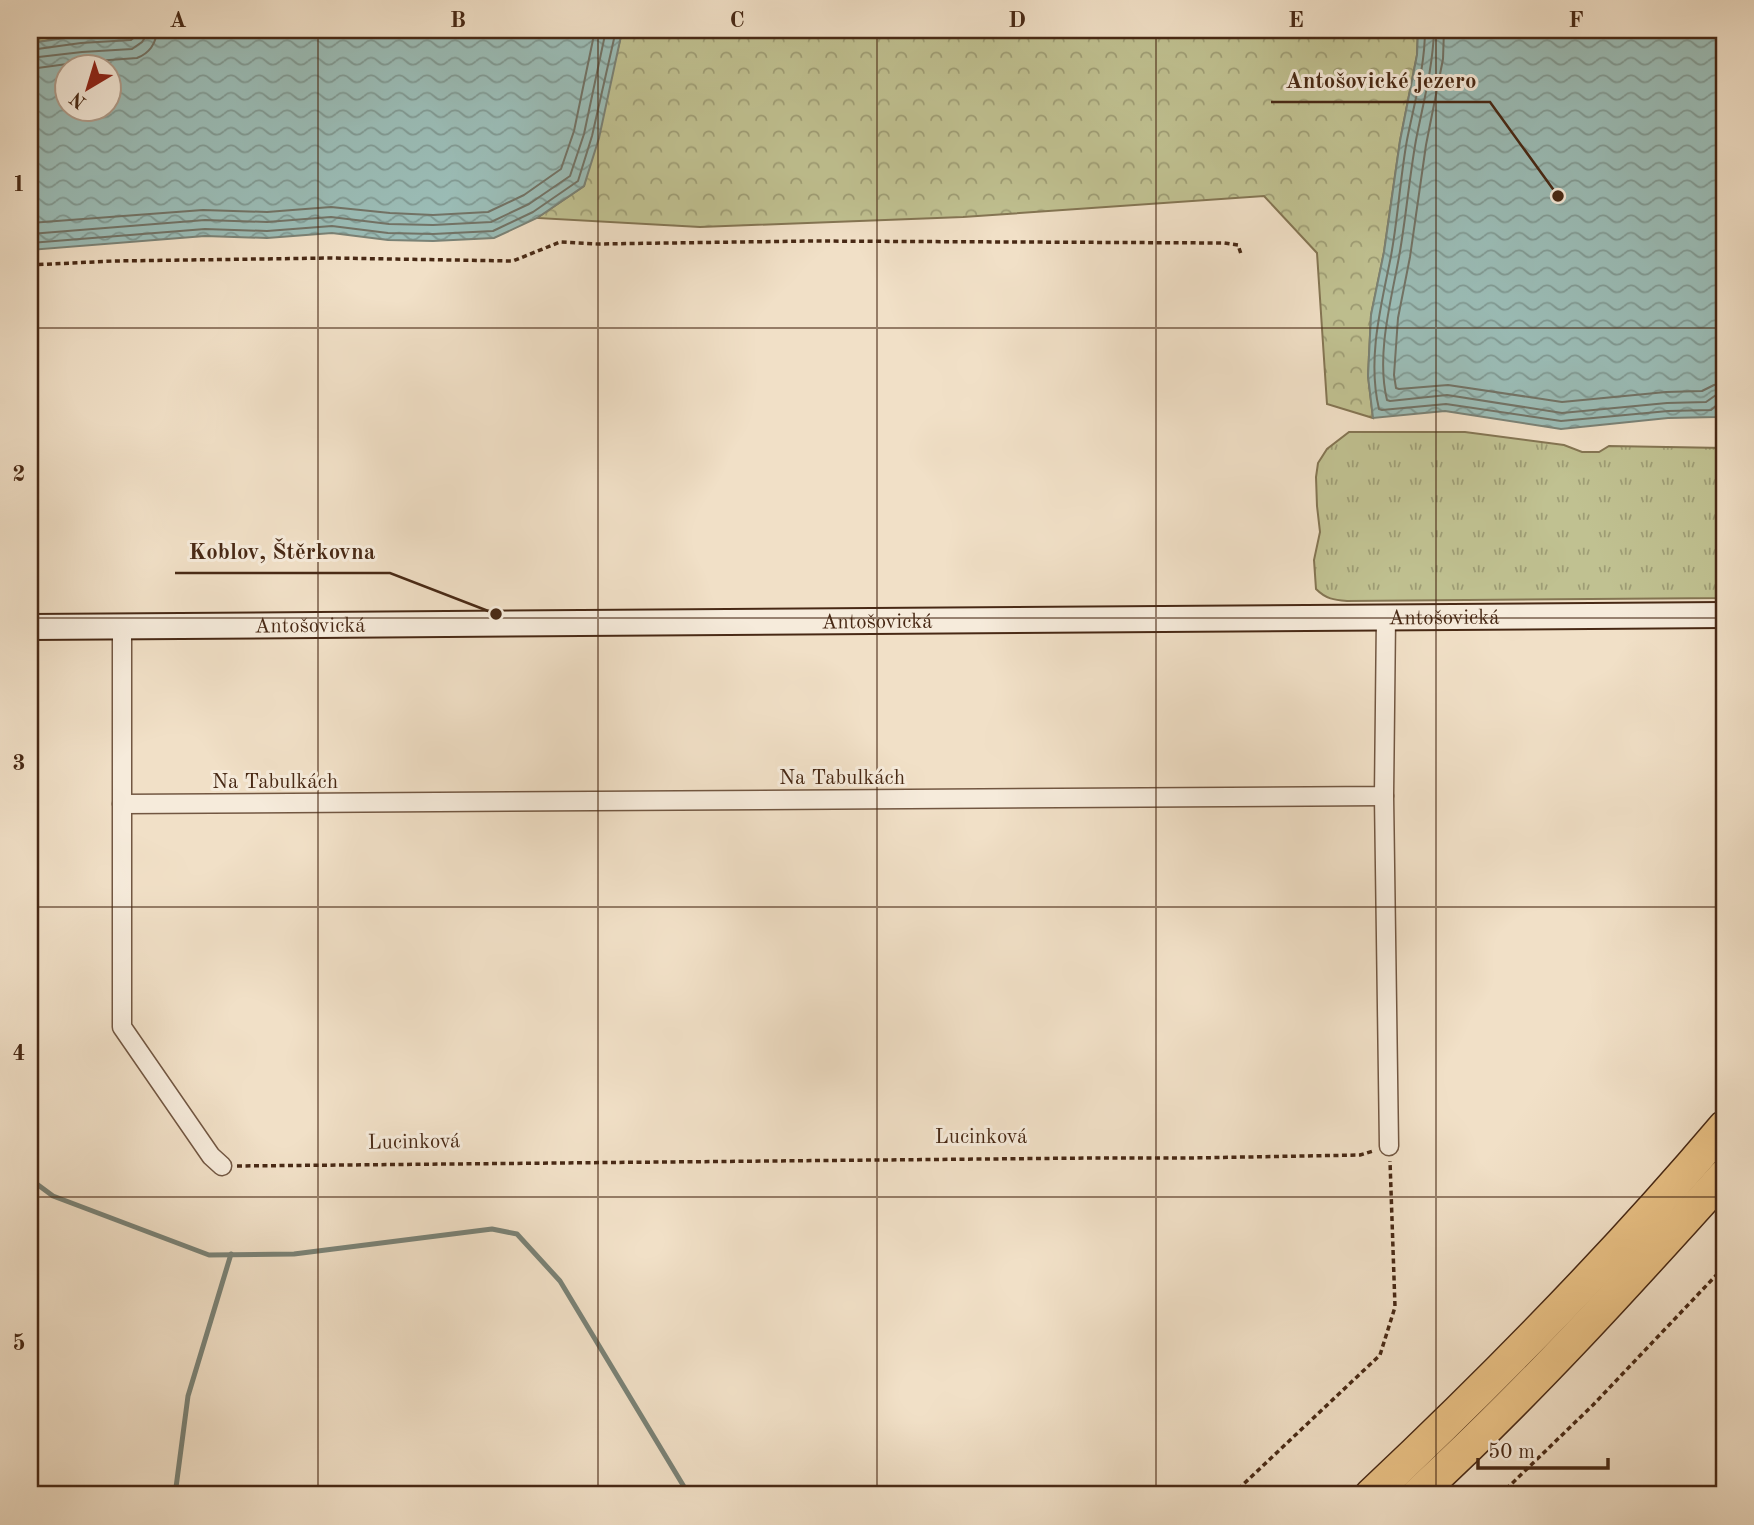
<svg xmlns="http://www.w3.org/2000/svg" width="1754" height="1525" font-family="'Old Standard TT',serif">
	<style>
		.grass { fill: url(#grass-tufts); stroke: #847553; stroke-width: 2 }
		.forest { fill: url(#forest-crowns); stroke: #847553; stroke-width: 2 }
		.water { fill: url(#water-waves); stroke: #7a8276; stroke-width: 2; fill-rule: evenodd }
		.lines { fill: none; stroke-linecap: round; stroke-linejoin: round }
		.shore { stroke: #727366; stroke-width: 2 }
		.stream { stroke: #7a8276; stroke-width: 5 }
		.street-casing { stroke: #725742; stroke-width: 21 }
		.secondary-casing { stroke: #482915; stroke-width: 28 }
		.highway-casing { stroke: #482915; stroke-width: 35 }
		.path { stroke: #482915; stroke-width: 3.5; stroke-dasharray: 5 3.5; stroke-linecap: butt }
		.street { stroke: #f6ebdb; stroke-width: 18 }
		.secondary { stroke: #f6ebdb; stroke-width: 24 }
		.highway { stroke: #e8c084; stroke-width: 32 }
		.grid { fill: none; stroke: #482915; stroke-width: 2; stroke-opacity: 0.55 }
		.labels { text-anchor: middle; stroke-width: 6; stroke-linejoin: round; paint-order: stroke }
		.street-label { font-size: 21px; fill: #482915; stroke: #f6ebdb }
		.leader { fill: none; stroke: #482915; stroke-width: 2.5 }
		.callout-dot { fill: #482915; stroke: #f6ebdb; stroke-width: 2.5 }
		.callout-label { font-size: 23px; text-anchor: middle; font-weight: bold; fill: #482915; stroke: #f6ebdb; stroke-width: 6; stroke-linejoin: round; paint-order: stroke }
		.neatline { fill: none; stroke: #482915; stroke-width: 2.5 }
		.grid-label { font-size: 23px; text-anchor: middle; font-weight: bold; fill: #482915 }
	</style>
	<defs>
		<pattern id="grass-tufts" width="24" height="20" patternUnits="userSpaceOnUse" patternTransform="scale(1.75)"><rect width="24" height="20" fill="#c0c191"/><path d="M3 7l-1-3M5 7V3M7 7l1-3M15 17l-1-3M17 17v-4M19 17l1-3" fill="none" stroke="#9e9d75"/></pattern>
		<pattern id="forest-crowns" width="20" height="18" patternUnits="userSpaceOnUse" patternTransform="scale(1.75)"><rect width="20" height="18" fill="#c0c191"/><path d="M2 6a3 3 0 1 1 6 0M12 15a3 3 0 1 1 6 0" fill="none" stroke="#9e9d75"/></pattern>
		<pattern id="water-waves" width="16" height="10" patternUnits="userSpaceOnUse" patternTransform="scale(1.75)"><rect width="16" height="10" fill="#9bbdb7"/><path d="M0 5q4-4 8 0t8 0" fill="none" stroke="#809a94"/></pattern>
	</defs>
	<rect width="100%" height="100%" fill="#f1e0c7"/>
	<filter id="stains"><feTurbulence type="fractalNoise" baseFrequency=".00286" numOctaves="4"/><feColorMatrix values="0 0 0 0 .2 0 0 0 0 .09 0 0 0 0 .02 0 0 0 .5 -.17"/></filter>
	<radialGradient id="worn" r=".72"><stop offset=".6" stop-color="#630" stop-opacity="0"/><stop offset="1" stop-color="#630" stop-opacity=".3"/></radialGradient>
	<!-- grass -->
	<path class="grass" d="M1349,432h116l99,13 18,7h17l10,-6 115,2v150l-377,3c-13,-1 -21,-2 -31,-12l-2,-29 6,-28 -3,-26 -1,-29 2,-14 9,-14z"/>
	<!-- forest -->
	<g class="forest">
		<polygon points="30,30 154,30 146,32 80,36 30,43"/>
		<polygon points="624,30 1418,30 1417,55 1400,141 1384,252 1371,315 1368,376 1373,418 1327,404 1317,253 1264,196 963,217 700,227 537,218 584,186 621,36"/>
	</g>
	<!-- water -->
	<g class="water">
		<path d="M154,30h470l-3,6 -22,102 -15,48 -47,32 -43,20 -61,3 -45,-1 -56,-7 -65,5 -62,-2 -175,14v-207l50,-7 66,-4zM66,66h42v42h-42z"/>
		<polygon points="1418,30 1724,30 1724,406 1716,417 1668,418 1561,429 1445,411 1373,418 1368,376 1371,315 1384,252 1400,141 1417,55"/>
	</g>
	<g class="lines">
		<!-- shore -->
		<g class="shore">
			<path d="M1425,30c0,37 -11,74 -18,110 -7,39 -9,78 -16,116 -10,50 -24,103 -12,153l3,1 64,-6 115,17 107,-10 43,-1 7,-6 6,-1"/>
			<path d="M1434,30c-1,37 -11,74 -18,110 -7,39 -10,78 -17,117 -8,44 -23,98 -12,143l3,1 57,-6 115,18 105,-10 39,-1 10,-7 8,-1"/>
			<polyline points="1444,30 1443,59 1426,145 1410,257 1398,318 1394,375 1396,388 1399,389 1448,385 1562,402 1666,392 1702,391 1714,385 1724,383"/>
			<polyline points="30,50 81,43 131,40 136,36 137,30"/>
			<polyline points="30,58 82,52 132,49 142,42 146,36 146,30"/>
			<path d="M30,69l52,-7 55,-4c13,-5 19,-14 20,-28"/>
			<polyline points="30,223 203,210 267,212 331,207 390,213 433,215 488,212 524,195 561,169 574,131 595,30"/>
			<polyline points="30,234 205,220 267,222 331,217 389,224 433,225 491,222 529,204 570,176 584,134 606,30"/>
			<polyline points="30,243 205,229 267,231 332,226 388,233 433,234 493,231 533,212 578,181 592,136 616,30"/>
		</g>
		<!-- stream -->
		<g class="stream">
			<polyline points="30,1179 53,1196 209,1255 294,1254 492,1229 517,1234 560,1281 689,1495"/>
			<polyline points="175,1495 188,1396 231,1254"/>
		</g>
		<defs>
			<g id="street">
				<polyline points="122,626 122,1027 211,1156 222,1166"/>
				<polyline points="1384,796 1389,1146"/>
				<polyline points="122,804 1384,796 1386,617"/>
			</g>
			<g id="secondary">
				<path id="s1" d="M30,627l1694,-12"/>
			</g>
			<g id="highway">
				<path d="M1371,1495c124,-117 243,-238 353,-368"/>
				<path d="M1417,1495c109,-100 208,-209 307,-319"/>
			</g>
		</defs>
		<!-- street casing -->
		<use href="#street" class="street-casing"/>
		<!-- secondary casing -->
		<use href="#secondary" class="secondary-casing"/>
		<!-- highway casing -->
		<use href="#highway" class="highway-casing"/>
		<!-- path -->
		<g class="path">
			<polyline points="30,265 114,261 332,258 513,261 560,242 598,244 810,241 1224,243 1238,245 1241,254"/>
			<polyline points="237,1166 1092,1158 1190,1158 1360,1155 1373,1151"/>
			<polyline points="1232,1495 1380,1355 1395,1307 1390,1161"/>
			<polyline points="1500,1495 1593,1405 1724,1267"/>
		</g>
		<!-- street -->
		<use href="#street" class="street"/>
		<!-- secondary -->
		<use href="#secondary" class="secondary"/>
		<!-- highway -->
		<use href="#highway" class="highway"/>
	</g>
	<!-- grid -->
	<path class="grid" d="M318,30v1465M598,30v1465M877,30v1465M1156,30v1465M1436,30v1465M30,328h1694M30,618h1694M30,907h1694M30,1197h1694"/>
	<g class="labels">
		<!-- street labels -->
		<g class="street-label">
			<text dy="7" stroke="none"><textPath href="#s1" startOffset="1414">Antošovická</textPath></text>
			<text dy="7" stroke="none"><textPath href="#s1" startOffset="847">Antošovická</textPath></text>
			<text dy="7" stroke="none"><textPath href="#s1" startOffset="280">Antošovická</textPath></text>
			<text x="842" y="784">Na Tabulkách</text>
			<text x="275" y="788">Na Tabulkách</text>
			<text x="981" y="1143">Lucinková</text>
			<text transform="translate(414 1141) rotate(-1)" y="7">Lucinková</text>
		</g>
	</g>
	<!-- callouts -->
	<path class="leader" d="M1558 196L1490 102H1271M496 614L390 573H175"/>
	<g class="callout-dot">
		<circle cx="1558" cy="196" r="7"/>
		<circle cx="496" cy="614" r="7"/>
	</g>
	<g class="callout-label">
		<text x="1381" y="88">Antošovické jezero</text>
		<text x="282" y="559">Koblov, Štěrkovna</text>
	</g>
	<!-- margin -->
	<rect width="1754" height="1525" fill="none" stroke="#f1e0c7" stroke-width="77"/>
	<!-- north arrow -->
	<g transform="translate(88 88) rotate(218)"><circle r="33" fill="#f6ebdb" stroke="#b09d8c" stroke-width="2"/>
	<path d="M0-5L12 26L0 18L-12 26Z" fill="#8f2418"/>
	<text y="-10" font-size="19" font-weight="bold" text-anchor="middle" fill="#482915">N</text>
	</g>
	<!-- scale -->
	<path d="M1478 1458v10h130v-10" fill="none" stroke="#482915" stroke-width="3.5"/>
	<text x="1488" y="1458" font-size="21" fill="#482915" stroke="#f6ebdb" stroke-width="5" paint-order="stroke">50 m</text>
	<rect x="38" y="38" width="1678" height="1448" class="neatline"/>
	<g class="grid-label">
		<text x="178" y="27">A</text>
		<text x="458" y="27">B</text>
		<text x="737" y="27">C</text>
		<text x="1017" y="27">D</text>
		<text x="1296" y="27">E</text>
		<text x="1576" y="27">F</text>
		<text x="19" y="191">1</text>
		<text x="19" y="481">2</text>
		<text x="19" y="770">3</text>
		<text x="19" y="1060">4</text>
		<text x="19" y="1350">5</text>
	</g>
	<rect width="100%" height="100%" filter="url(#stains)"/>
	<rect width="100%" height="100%" fill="url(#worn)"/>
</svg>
